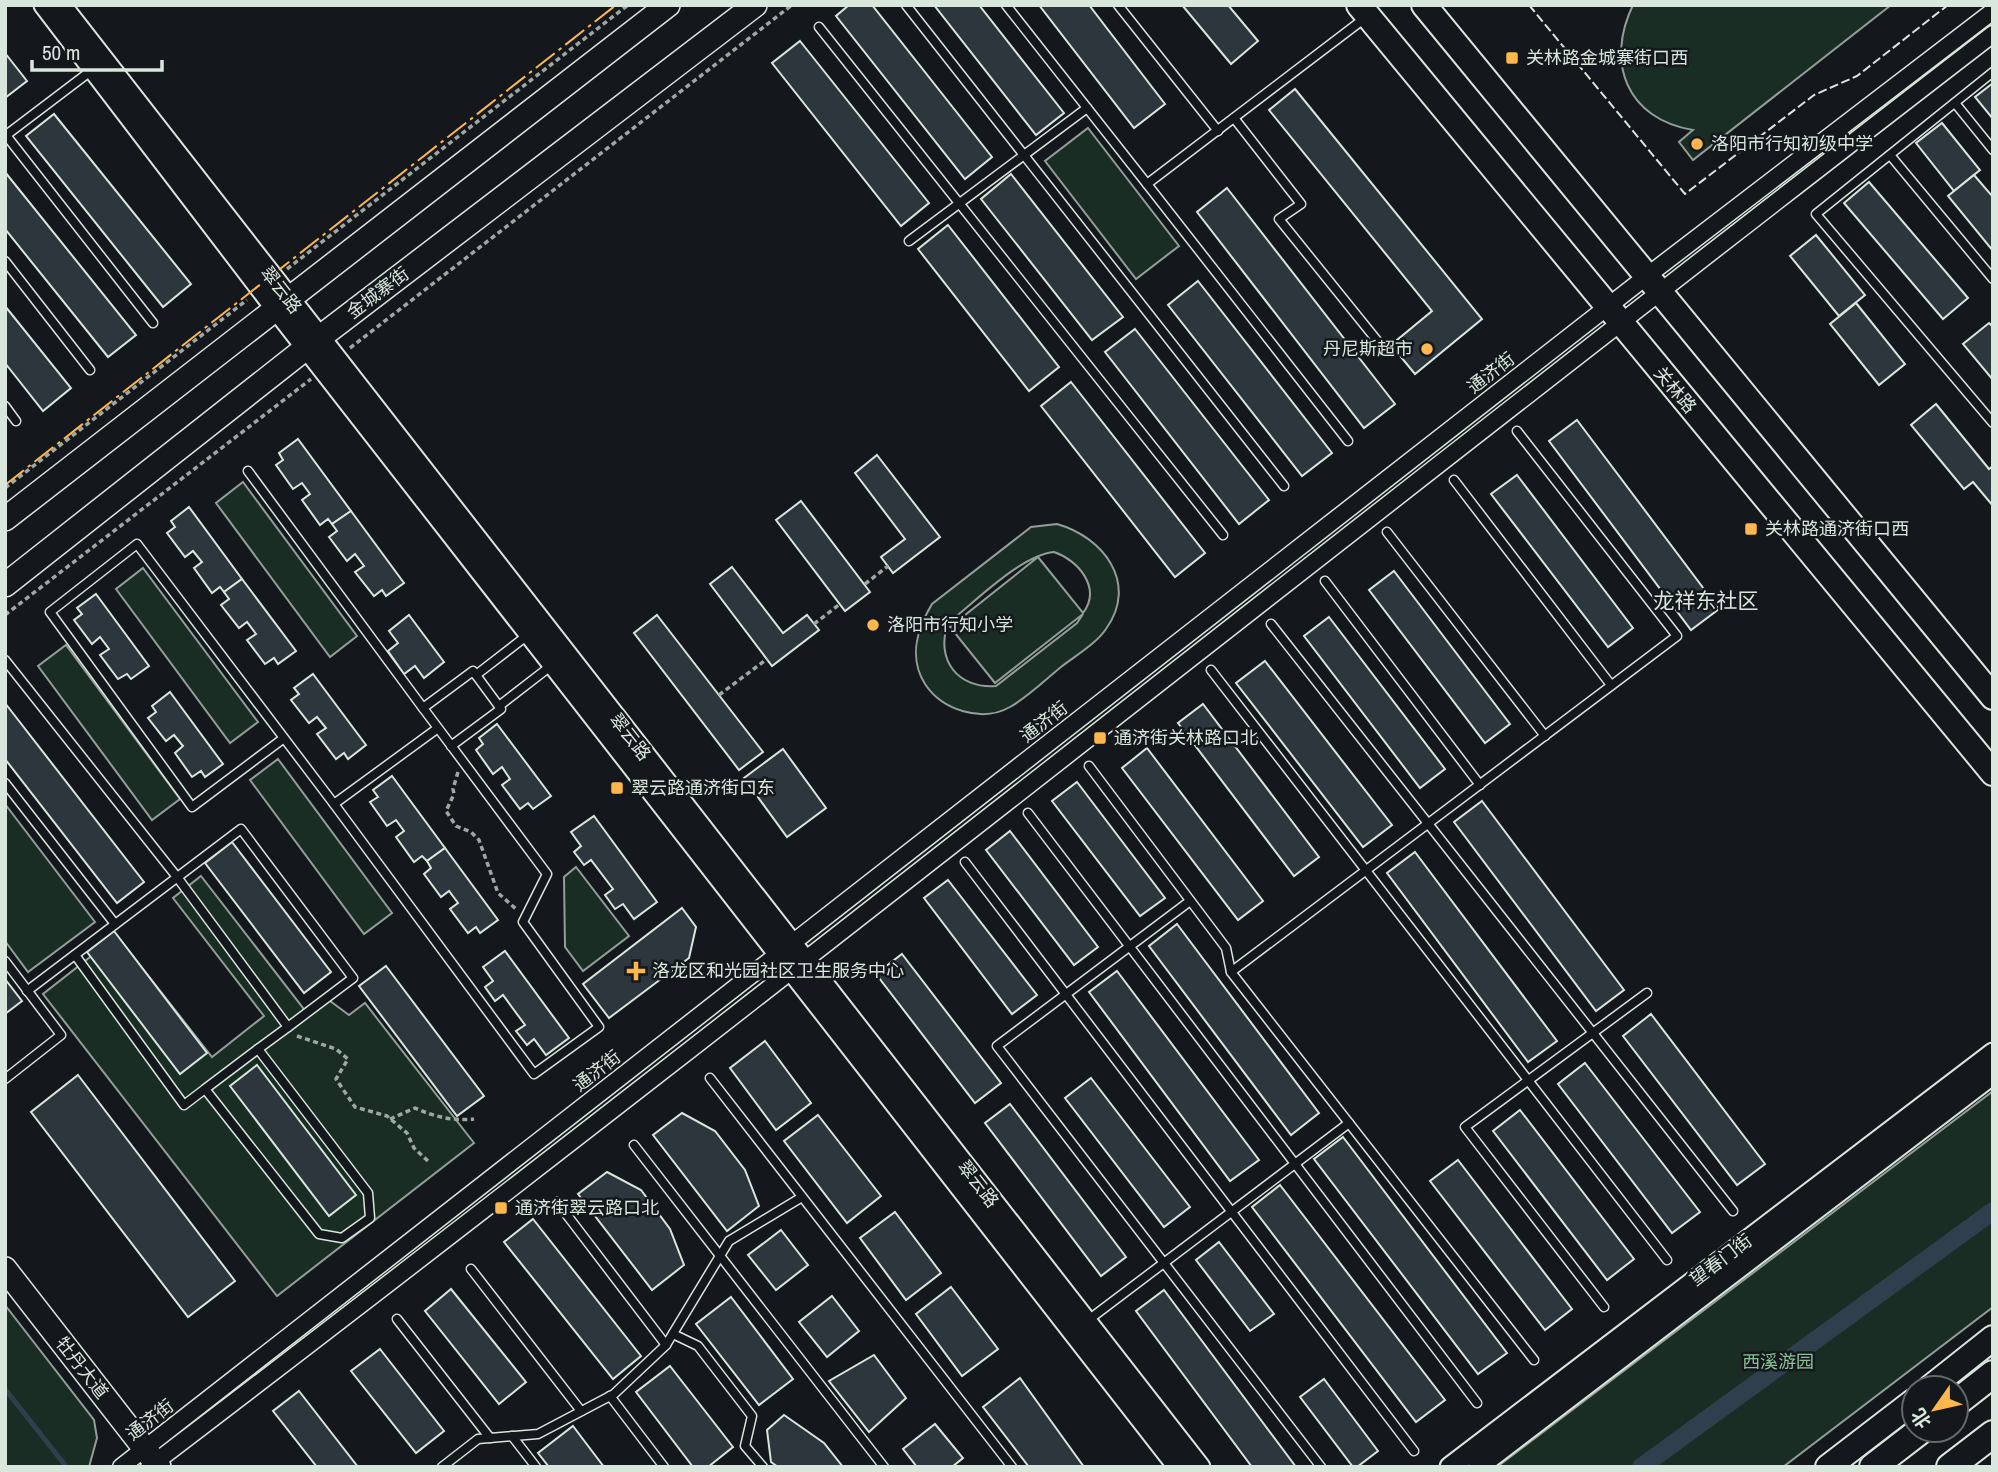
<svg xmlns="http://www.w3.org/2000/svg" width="1998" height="1472" font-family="'Archivo Narrow','Noto Sans SC',sans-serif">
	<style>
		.green { fill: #1a2d24; stroke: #939e99; stroke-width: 2; fill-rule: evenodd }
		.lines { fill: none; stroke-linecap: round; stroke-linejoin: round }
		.stream { stroke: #2f3f4d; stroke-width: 5 }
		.canal { stroke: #2f3f4d; stroke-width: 18 }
		.building { fill: #2c363c; stroke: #d8e6dc; stroke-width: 2 }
		.service-casing { stroke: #d8e6dc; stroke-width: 11 }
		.minor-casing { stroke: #d8e6dc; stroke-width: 19 }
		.tertiary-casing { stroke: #d8e6dc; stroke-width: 23 }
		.secondary-casing { stroke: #d8e6dc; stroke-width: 26 }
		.primary-casing { stroke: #d8e6dc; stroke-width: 28 }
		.trunk-casing { stroke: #d8e6dc; stroke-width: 30 }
		.path { stroke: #9da8a2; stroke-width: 3.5; stroke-dasharray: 5 3.5; stroke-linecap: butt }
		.service { stroke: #14181c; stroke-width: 8 }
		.minor { stroke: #14181c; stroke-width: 16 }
		.tertiary { stroke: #14181c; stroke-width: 19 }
		.secondary { stroke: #14181c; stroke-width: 23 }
		.primary { stroke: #14181c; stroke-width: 24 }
		.trunk { stroke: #14181c; stroke-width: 26 }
		.fence { stroke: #d8e6dc; stroke-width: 2; stroke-dasharray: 9 3.5; stroke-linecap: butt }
		.power { stroke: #ffb74d; stroke-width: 2; stroke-dasharray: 24 5 3.5 5; stroke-linecap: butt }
		.poi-dot { fill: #ffb74d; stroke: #14181c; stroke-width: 2.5 }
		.labels { text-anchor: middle; stroke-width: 5; stroke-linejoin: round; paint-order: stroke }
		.poi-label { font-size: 18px; fill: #d8e6dc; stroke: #14181c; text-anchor: start }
		.street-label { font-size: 18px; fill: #d8e6dc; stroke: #14181c }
		.park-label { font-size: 18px; fill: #8ac095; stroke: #14181c }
		.quarter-label { font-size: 21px; fill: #d8e6dc; stroke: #14181c }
	</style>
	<rect width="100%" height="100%" fill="#14181c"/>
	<!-- green -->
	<g class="green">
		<path d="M1633,5h258l-198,155 -14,-18 14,-12c-66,-11 -88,-67 -60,-125z"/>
		<polygon points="1088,128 1179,246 1136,279 1045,161"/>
		<polygon points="243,482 357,636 330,657 216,503"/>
		<path d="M1057,524c46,13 82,59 49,105 -10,15 -31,27 -45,38 -16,13 -33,30 -51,40 -28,16 -68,3 -85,-23 -17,-27 -8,-55 7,-80l99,-77zM1054,552c24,8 48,36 29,61l-45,-56 -88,70 45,56 88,-69 -6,9 -81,63c-38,3 -61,-26 -48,-63 27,-21 73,-68 106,-71z"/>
		<polygon points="143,568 258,722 230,743 116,589"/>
		<polygon points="66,645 180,799 152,820 38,666"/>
		<polygon points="278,759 392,913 364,934 250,780"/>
		<polygon points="5,804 95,922 28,972 5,941"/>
		<polygon points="576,867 629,936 583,971 565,947 564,877"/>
		<polygon points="201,876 307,1013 326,998 349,1015 365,1003 474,1143 277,1296 43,994 117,936 212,1057 264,1016 173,898"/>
		<polygon points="1993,1091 1993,1307 1783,1467 1497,1467"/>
		<polygon points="5,1305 94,1420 97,1438 89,1467 5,1467"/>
	</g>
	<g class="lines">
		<!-- stream -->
		<polyline class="stream" points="5,1389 65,1465"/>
		<!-- canal -->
		<polyline class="canal" points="1641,1467 1993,1211"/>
	</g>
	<!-- building -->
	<g class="building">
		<polygon points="849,5 872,5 992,157 965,179 836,16"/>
		<polygon points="934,5 979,5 1064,113 1036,135"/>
		<polygon points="1039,5 1089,5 1165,104 1134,128"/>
		<polygon points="1182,5 1228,5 1258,41 1231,64"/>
		<polygon points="800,41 929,203 901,226 772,63"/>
		<polygon points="5,53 27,81 5,98"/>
		<polygon points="1993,83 1993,119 1975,97"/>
		<polygon points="1295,89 1482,319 1415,374 1391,345 1432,311 1269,110"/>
		<polygon points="54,114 191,284 163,307 26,136"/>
		<polygon points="1942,123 1980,170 1954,191 1916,143"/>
		<polygon points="5,172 136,335 108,357 5,229"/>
		<polygon points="1011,174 1123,317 1092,340 981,199"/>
		<polygon points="1974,175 1993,197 1993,251 1948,196"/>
		<polygon points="1869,182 1968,298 1943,319 1844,203"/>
		<polygon points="1227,188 1395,404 1364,428 1197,212"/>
		<polygon points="948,225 1059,367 1029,391 918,249"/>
		<polygon points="1816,235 1865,295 1839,316 1790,256"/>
		<polygon points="1198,281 1332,453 1302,476 1168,305"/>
		<polygon points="1856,303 1905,364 1879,385 1830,324"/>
		<polygon points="5,306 71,388 43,411 5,363"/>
		<polygon points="1989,323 1993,327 1993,380 1963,344"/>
		<polygon points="1135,329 1269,500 1239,524 1105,352"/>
		<polygon points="1071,382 1205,553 1175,577 1041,406"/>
		<polygon points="1936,404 1989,469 1993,466 1993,506 1973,482 1964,489 1911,425"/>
		<polygon points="1577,420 1719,609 1691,630 1549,441"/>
		<polygon points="298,439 351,511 332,524 328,519 320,525 302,500 310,494 302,483 293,489 276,465 283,460 279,453"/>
		<polygon points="877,455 940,537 893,573 881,557 905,539 855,473"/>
		<polygon points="1517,475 1633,628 1608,647 1491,494"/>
		<polygon points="801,501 870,592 845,611 776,520"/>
		<polygon points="189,507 242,579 224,592 220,587 212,593 194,568 202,562 193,551 185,557 167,533 175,527 171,521"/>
		<polygon points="351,511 404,583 386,596 382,590 374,596 355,572 364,566 355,554 347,561 329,537 337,531 332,524"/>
		<polygon points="732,567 783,633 807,615 819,630 772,666 710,584"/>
		<polygon points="1394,571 1510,724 1485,743 1369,590"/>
		<polygon points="242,579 296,651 278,664 274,658 265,664 247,640 256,634 247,622 239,628 221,605 229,599 224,592"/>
		<polygon points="96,594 149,666 131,679 127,674 118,679 100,655 109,649 100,637 92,644 74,620 82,614 77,608"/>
		<polygon points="409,615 444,662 424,678 415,666 404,674 388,651 398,643 389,631"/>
		<polygon points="657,615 763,752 739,770 634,633"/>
		<polygon points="1329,617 1445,769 1420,788 1304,636"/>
		<polygon points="1265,661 1392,825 1363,847 1236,683"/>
		<polygon points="313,674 366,745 348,759 344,753 336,759 317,734 326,728 317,717 309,723 291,700 299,694 294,688"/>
		<polygon points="170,692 223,764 205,777 201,771 192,777 175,753 183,746 174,735 166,741 148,718 156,712 152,706"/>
		<polygon points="5,703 144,882 117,903 5,759"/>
		<polygon points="1203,704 1319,857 1294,876 1178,723"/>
		<polygon points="497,724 551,796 533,809 528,803 520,809 502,785 510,779 502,767 493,774 476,750 483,744 479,738"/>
		<polygon points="1147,748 1263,901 1238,920 1122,768"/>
		<polygon points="783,749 826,808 787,837 744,778"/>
		<polygon points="392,776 445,848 427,861 422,856 414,862 396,837 404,831 396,820 387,826 370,802 378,797 373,790"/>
		<polygon points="1077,782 1165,898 1140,916 1052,801"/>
		<polygon points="1482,801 1624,990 1596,1011 1454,822"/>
		<polygon points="594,816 657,902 634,919 623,904 615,909 605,895 613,889 591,860 584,865 574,852 581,846 571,832"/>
		<polygon points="1010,831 1098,947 1074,965 986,850"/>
		<polygon points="232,842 331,972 304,993 205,863"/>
		<polygon points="445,848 498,920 480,933 476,927 468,933 450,909 458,903 449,891 441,897 424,874 431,868 427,861"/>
		<polygon points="1415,852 1557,1041 1528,1062 1387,873"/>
		<polygon points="948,880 1037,995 1012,1014 924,898"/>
		<polygon points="682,908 696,927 689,958 609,1018 583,984"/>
		<polygon points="1177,924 1319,1113 1291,1135 1149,946"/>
		<polygon points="114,931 207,1053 180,1074 87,952"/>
		<polygon points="505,951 569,1038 546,1055 534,1039 527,1045 516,1031 525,1025 503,995 495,1001 485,987 493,981 483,967"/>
		<polygon points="902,954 1001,1083 975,1103 876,974"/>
		<polygon points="386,966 484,1096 457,1116 359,986"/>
		<polygon points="1117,971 1259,1160 1230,1181 1089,992"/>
		<polygon points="5,979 22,1001 5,1014"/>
		<polygon points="1651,1014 1765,1164 1737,1185 1623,1036"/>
		<polygon points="765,1041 811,1103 776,1130 730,1068"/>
		<polygon points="1585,1063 1700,1212 1672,1233 1558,1084"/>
		<polygon points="257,1065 356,1195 329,1216 230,1086"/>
		<polygon points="78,1075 235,1281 188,1317 31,1112"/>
		<polygon points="1091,1078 1190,1207 1164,1227 1065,1098"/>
		<polygon points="1010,1104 1126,1257 1101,1276 985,1123"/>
		<polygon points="1520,1110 1634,1259 1607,1280 1493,1131"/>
		<polygon points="682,1113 715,1131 745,1170 759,1206 727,1231 653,1135"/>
		<polygon points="818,1115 881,1196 847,1223 784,1141"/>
		<polygon points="1343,1137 1507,1353 1478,1374 1314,1159"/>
		<polygon points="1458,1160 1572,1309 1545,1330 1430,1181"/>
		<polygon points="607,1172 641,1190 670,1229 684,1265 652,1290 578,1194"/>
		<polygon points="1280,1185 1445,1400 1416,1422 1252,1207"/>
		<polygon points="895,1212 941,1273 906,1300 860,1238"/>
		<polygon points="533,1219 641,1356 613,1379 504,1242"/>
		<polygon points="781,1230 808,1265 776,1290 748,1255"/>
		<polygon points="1219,1242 1274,1314 1250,1331 1196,1260"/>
		<polygon points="951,1287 998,1349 962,1376 916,1314"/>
		<polygon points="451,1289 526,1382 499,1404 425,1311"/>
		<polygon points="1164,1290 1296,1467 1252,1467 1136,1311"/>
		<polygon points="832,1296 859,1331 827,1357 799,1322"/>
		<polygon points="731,1297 793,1379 759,1405 696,1324"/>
		<polygon points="380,1349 444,1431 416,1453 351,1371"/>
		<polygon points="874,1355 906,1398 869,1432 829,1381"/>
		<polygon points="670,1366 733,1447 708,1467 693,1467 636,1392"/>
		<polygon points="1020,1378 1084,1467 1029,1467 983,1407"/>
		<polygon points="1324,1379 1378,1451 1357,1467 1353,1467 1300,1397"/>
		<polygon points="299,1391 358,1467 317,1467 273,1411"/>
		<polygon points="784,1415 824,1443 843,1467 778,1467 771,1462 767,1430"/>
		<polygon points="935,1424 963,1458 952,1467 917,1467 903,1449"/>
		<polygon points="573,1426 604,1467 549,1467 538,1453"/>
	</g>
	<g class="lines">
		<defs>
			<g id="service">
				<polyline points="906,5 1284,486"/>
				<polyline points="1006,5 1147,184"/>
				<polyline points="1118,5 1218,131"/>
				<polyline points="819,27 1223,535"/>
				<polyline points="1993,72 1816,214 1993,423"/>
				<polyline points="1955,103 1993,150"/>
				<polyline points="1234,118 1301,204 1279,219 1379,343"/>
				<polyline points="5,134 153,323"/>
				<polyline points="5,136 92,70"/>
				<polyline points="1890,155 1993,279"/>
				<polyline points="909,241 1087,108"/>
				<polyline points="5,261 90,370"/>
				<polyline points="5,406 16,421"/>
				<polyline points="1348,441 1147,184 1365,18"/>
				<polyline points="248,471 423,708"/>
				<polyline points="1454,480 1611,685"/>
				<polyline points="1387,532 1545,736"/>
				<polyline points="1325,581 1480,785"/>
				<polyline points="1271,624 1733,1211"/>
				<polyline points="5,660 177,877 288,1027 258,1049"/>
				<polyline points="1211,670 1667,1260"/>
				<polyline points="476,675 529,634"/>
				<polyline points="499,706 552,665"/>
				<polyline points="438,728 334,804 534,1074 599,1027 523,922 547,874 438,728 423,708 473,671 501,709 451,746"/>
				<polyline points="284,738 192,807 50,612 137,544 334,804"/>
				<polyline points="1089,766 1226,948 1231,972 1534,1360"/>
				<polyline points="5,783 115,924"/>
				<polyline points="1028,813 1477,1403"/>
				<polyline points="965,862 1414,1451"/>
				<polyline points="1190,901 997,1046 1321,1467"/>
				<polyline points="75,955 184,1105 205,1089 319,1234 342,1238 370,1218 368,1193 258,1049 205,1089"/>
				<polyline points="5,961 61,1035 5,1079"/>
				<polyline points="1231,972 1677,636 1517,431"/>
				<polyline points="27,991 241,829 353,978 288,1027"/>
				<polyline points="710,1078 1012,1467"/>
				<polyline points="634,1145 884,1467"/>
				<polyline points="557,1202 666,1345"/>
				<polyline points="471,1269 581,1411"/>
				<polyline points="1604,1307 1465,1127 1647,993"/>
				<polyline points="397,1319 490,1438"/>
				<polyline points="1087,1321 1349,1123"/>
				<polyline points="673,1334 698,1346 752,1416 745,1446 763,1467"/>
				<polyline points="610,1396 664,1467"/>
				<polyline points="512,1436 536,1467"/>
				<polyline points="442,1467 478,1439 538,1434 614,1394 666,1345 729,1241 802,1197"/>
			</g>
			<g id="minor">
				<polyline points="121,1467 1647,276 1993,11"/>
				<path d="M149,1467c619,-472 1227,-958 1844,-1433"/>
			</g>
			<g id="tertiary">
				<polyline points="44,5 276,309 1178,1467"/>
				<polyline points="61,5 1200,1467"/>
				<polyline points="1450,1467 1993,1053"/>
				<polyline points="1478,1467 1993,1074"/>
			</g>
			<g id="secondary">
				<polyline points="5,519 668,5"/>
				<polyline points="5,585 306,348 755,5"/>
				<polyline points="5,1269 159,1467"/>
			</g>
			<g id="primary">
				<polyline points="1359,5 1993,773"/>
				<polyline points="1424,5 1993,697"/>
				<polyline points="1930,1388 1993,1338"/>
				<polyline points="1828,1467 1914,1401"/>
			</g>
			<g id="trunk">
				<polyline points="1956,1403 1993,1374"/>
				<polyline points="1873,1467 1921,1430"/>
				<polyline points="1950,1467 1993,1434"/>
			</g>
		</defs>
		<!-- service casing -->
		<use href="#service" class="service-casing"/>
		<!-- minor casing -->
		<use href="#minor" class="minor-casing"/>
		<!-- tertiary casing -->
		<use href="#tertiary" class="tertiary-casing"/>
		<!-- secondary casing -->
		<use href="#secondary" class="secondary-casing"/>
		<!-- primary casing -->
		<use href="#primary" class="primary-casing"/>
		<!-- trunk casing -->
		<use href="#trunk" class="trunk-casing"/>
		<!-- path -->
		<g class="path">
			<polyline points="287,269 628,5"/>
			<polyline points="350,348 792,5"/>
			<polyline points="5,488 247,300"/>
			<polyline points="865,584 888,566"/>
			<polyline points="5,615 311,379"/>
			<polyline points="814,624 840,604"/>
			<polyline points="719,695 767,659"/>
			<polyline points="458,772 453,789 454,794 446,811 456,826 471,832 479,840 498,893 516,909"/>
			<polyline points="297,1036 336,1049 348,1059 336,1079 355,1107 387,1116 407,1133 414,1148 429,1162"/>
			<path d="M390,1119l25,-11c20,9 37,13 59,11"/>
		</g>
		<!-- service -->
		<use href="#service" class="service"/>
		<!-- minor -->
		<use href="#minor" class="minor"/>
		<!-- tertiary -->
		<use href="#tertiary" class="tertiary"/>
		<!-- secondary -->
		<use href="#secondary" class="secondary"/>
		<!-- primary -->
		<use href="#primary" class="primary"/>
		<!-- trunk -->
		<use href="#trunk" class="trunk"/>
		<!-- fence -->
		<polyline class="fence" points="1529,5 1685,194 1814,95 1857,76 1948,5"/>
		<!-- power -->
		<polyline class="power" points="5,485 616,5"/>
	</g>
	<!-- markers -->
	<g class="poi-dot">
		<rect x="1505" y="51" width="14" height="14" rx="3.5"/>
		<circle cx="1697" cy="144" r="7"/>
		<circle cx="1427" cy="349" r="7"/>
		<rect x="1744" y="522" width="14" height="14" rx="3.5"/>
		<circle cx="873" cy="625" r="7"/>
		<rect x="1093" y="731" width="14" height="14" rx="3.5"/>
		<rect x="610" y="781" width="14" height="14" rx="3.5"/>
		<path d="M632.5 960.5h7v7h7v7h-7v7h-7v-7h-7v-7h7z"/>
		<rect x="494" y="1201" width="14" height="14" rx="3.5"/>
	</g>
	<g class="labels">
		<!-- poi labels -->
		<g class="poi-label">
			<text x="1526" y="64">关林路金城寨街口西</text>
			<text x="1711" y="150">洛阳市行知初级中学</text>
			<text x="1413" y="355" text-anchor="end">丹尼斯超市</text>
			<text x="1765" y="535">关林路通济街口西</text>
			<text x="887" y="631">洛阳市行知小学</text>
			<text x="1114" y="744">通济街关林路口北</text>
			<text x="631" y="794">翠云路通济街口东</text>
			<text x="652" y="977">洛龙区和光园社区卫生服务中心</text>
			<text x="515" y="1214">通济街翠云路口北</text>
		</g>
		<!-- street labels -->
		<g class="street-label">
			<text transform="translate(281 290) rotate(52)" y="6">翠云路</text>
			<text transform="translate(378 293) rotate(-37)" y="6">金城寨街</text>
			<text transform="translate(1491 373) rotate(-38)" y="6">通济街</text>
			<text transform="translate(1675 390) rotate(50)" y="6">关林路</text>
			<text transform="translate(1044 722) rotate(-38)" y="6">通济街</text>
			<text transform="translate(630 737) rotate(52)" y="6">翠云路</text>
			<text transform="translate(597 1071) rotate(-38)" y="6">通济街</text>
			<text transform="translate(978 1184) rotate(52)" y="6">翠云路</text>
			<text transform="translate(1721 1260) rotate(-37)" y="6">望春门街</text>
			<text transform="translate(82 1368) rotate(52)" y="6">牡丹大道</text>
			<text transform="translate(150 1420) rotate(-38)" y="6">通济街</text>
		</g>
		<!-- park labels -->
		<g class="park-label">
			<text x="1778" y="1368">西溪游园</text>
		</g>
		<!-- quarter labels -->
		<g class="quarter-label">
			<text x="1706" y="608">龙祥东社区</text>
		</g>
	</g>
	<!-- border -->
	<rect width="1998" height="1472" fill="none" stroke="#d8e6dc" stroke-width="14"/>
	<!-- north arrow -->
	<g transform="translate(1935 1409) rotate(236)"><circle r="33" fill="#14181c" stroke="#626a69" stroke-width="2"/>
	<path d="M0-5L12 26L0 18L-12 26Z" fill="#ffb74d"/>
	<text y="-10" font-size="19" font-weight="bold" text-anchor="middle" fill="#d8e6dc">北</text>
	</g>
	<!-- scale -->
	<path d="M32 60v10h130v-10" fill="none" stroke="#d8e6dc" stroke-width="3.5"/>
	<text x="42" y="60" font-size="21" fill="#d8e6dc" stroke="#14181c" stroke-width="5" paint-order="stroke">50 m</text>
</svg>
